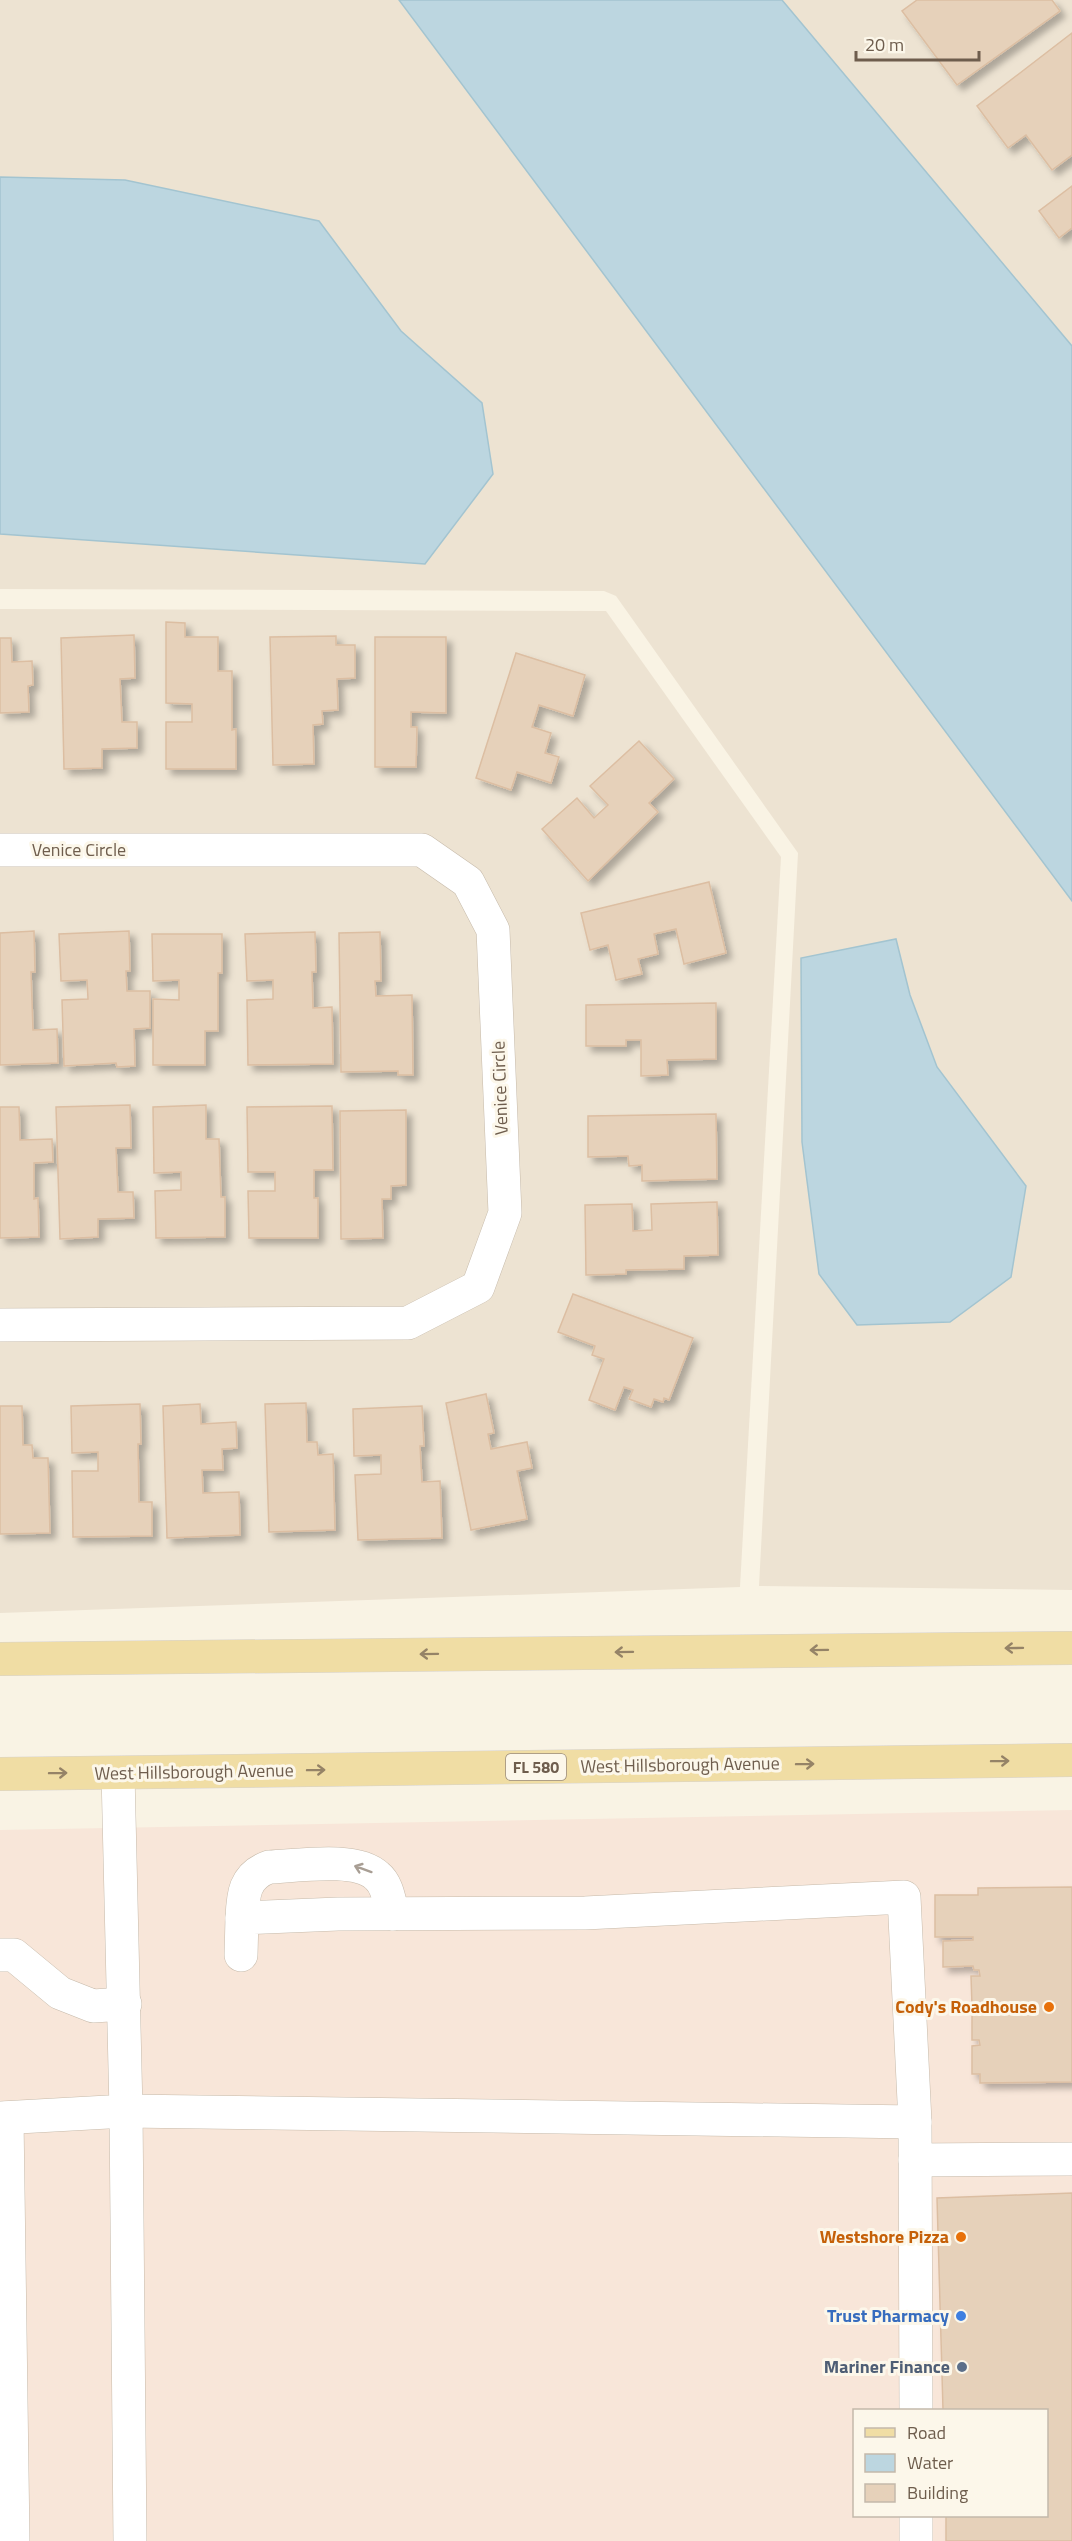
<svg xmlns="http://www.w3.org/2000/svg" width="1072" height="2541" font-family="'Titillium Web',sans-serif">
	<style>
		.residential { fill: #ede3d2; fill-rule: evenodd }
		.commercial { fill: #f8e6d9; fill-rule: evenodd }
		.water { fill: #bcd6e0; stroke: #a3c4d0; stroke-width: 1.5 }
		.building { fill: #e6d1ba; stroke: #dcbea2; stroke-width: 1.5; filter: url(#shadow) }
		.lines { fill: none; stroke-linecap: round; stroke-linejoin: round }
		.minor-casing { stroke: #c6baaa; stroke-width: 34 }
		.major-casing { stroke: #d6d2cd; stroke-width: 34 }
		.minor { stroke: #fff; stroke-width: 33 }
		.major { stroke: #f0dda4; stroke-width: 33 }
		.oneway { stroke: #958367 }
		.oneway2 { stroke: #a89e94 }
		.food-dot { fill: #e8710a; stroke: #fcf7ea; stroke-width: 2 }
		.shop-dot { fill: #3f7fe0; stroke: #fcf7ea; stroke-width: 2 }
		.service-dot { fill: #5c6f8a; stroke: #fcf7ea; stroke-width: 2 }
		.labels { text-anchor: middle; stroke-width: 6; stroke-linejoin: round; paint-order: stroke }
		.shield { fill: #fcf7ea; stroke: #998b7c; stroke-width: 1.5 }
		.shield-label { font-size: 16px; font-weight: bold; fill: #6e5d4d }
		.street-label { font-size: 18px; fill: #6e5d4d; stroke: #fcf7ea }
		.food-label { font-size: 18px; font-weight: bold; fill: #c56008; stroke: #fcf7ea; text-anchor: end }
		.shop-label { font-size: 18px; font-weight: bold; fill: #366cbe; stroke: #fcf7ea; text-anchor: end }
		.service-label { font-size: 18px; font-weight: bold; fill: #4e5e75; stroke: #fcf7ea; text-anchor: end }
	</style>
	<defs>
		<filter id="shadow"><feDropShadow dx="5.5" dy="5.5" stdDeviation="3" flood-color="#0004"/></filter>
	</defs>
	<rect width="100%" height="100%" fill="#f9f3e4"/>
	<!-- residential -->
	<g class="residential">
		<path d="M0,0h399l673,901v689l-313,-4 39,-733 -182,-257 -12,-5 -604,-2v-55l425,30 68,-90 -11,-71 -81,-72 -82,-110 -194,-41 -125,-3zM896,939l14,56 27,72 89,119 -225,-228z"/>
		<polygon points="782,0 1072,0 1072,346"/>
		<polygon points="0,609 606,611 781,857 740,1587 0,1613"/>
	</g>
	<!-- commercial -->
	<path class="commercial" d="M1072,1810v731h-1072v-711zM854,2410h192v106h-192z"/>
	<!-- water -->
	<g class="water">
		<polygon points="399,0 782,0 1072,346 1072,901"/>
		<polygon points="0,177 125,180 319,221 401,331 482,403 493,474 425,564 0,534"/>
		<polygon points="896,939 910,995 937,1067 1026,1186 1011,1277 950,1322 857,1325 819,1274 802,1142 801,958"/>
	</g>
	<!-- building -->
	<g class="building">
		<polygon points="917,0 1052,0 1060,11 957,85 902,11"/>
		<polygon points="1072,33 1072,155 1052,170 1026,135 1008,148 977,106"/>
		<polygon points="1072,186 1072,228 1059,238 1039,211"/>
		<polygon points="166,622 185,623 185,637 218,637 218,671 232,671 232,730 236,729 236,769 166,769 166,722 192,722 192,704 166,703"/>
		<polygon points="134,635 135,678 120,679 122,722 137,722 137,748 102,749 102,768 64,769 61,638"/>
		<polygon points="336,636 336,645 355,645 355,678 337,679 338,710 322,711 323,724 313,725 314,764 273,765 270,637"/>
		<polygon points="375,637 446,637 446,713 411,712 411,727 417,727 416,767 375,767"/>
		<polygon points="0,638 11,638 12,662 32,661 33,685 28,686 29,712 0,713"/>
		<polygon points="516,653 585,675 573,716 539,705 532,727 551,733 545,753 559,757 551,783 517,772 511,790 476,778"/>
		<polygon points="639,741 674,779 649,803 658,812 588,881 542,829 577,798 594,818 608,805 590,786"/>
		<polygon points="709,882 726,953 684,964 676,929 654,934 658,954 638,959 642,974 616,980 608,945 590,950 581,913"/>
		<polygon points="34,931 35,972 31,972 33,1030 57,1029 58,1063 0,1065 0,933"/>
		<polygon points="129,931 130,971 126,971 127,991 150,991 150,1028 134,1029 135,1066 117,1067 116,1063 64,1066 62,1000 88,999 87,980 61,981 59,934"/>
		<polygon points="315,932 316,972 312,972 313,1008 332,1007 333,1064 248,1065 247,1000 273,999 273,980 247,981 245,934"/>
		<polygon points="380,932 381,981 375,981 376,996 412,995 413,1075 398,1075 398,1071 341,1072 339,933"/>
		<polygon points="152,934 222,934 222,973 218,973 218,1031 205,1031 205,1065 153,1065 153,999 179,1000 179,980 153,981"/>
		<polygon points="716,1003 716,1059 667,1060 668,1075 641,1076 641,1040 626,1040 626,1046 586,1046 586,1005"/>
		<polygon points="130,1105 131,1148 116,1148 118,1192 133,1192 134,1218 98,1219 98,1237 60,1239 56,1107"/>
		<polygon points="206,1105 206,1139 219,1139 221,1197 225,1197 225,1237 156,1238 155,1191 181,1190 181,1172 154,1173 153,1107"/>
		<polygon points="332,1106 333,1170 314,1170 314,1198 318,1198 318,1238 249,1238 248,1191 275,1191 275,1172 248,1172 247,1107"/>
		<polygon points="0,1107 19,1107 20,1140 52,1139 53,1162 34,1163 34,1199 38,1198 39,1237 0,1238"/>
		<polygon points="406,1110 406,1185 391,1186 391,1199 382,1199 383,1238 341,1239 340,1111"/>
		<polygon points="716,1114 717,1179 642,1181 642,1165 629,1166 628,1156 588,1157 588,1116"/>
		<polygon points="717,1202 718,1255 684,1256 684,1269 626,1270 626,1274 586,1275 585,1205 632,1204 633,1231 652,1230 651,1204"/>
		<polygon points="573,1294 693,1338 669,1400 664,1398 663,1402 654,1399 651,1407 629,1399 633,1390 624,1387 615,1410 589,1400 604,1359 592,1355 595,1346 558,1332"/>
		<polygon points="486,1394 494,1433 488,1434 491,1449 527,1442 532,1468 517,1471 527,1519 471,1530 446,1403"/>
		<polygon points="306,1403 307,1442 317,1442 318,1455 333,1454 335,1530 269,1532 265,1404"/>
		<polygon points="140,1404 141,1444 138,1444 139,1502 152,1502 152,1536 73,1537 72,1471 98,1471 98,1452 72,1453 71,1406"/>
		<polygon points="200,1404 201,1424 236,1422 237,1448 222,1449 223,1470 202,1470 203,1493 239,1492 240,1535 167,1538 163,1406"/>
		<polygon points="0,1406 22,1406 23,1445 32,1445 33,1458 48,1458 50,1533 0,1534"/>
		<polygon points="422,1406 424,1446 420,1446 422,1482 440,1481 442,1538 358,1540 355,1475 381,1474 381,1455 354,1456 353,1409"/>
		<polygon points="1072,1887 1072,2082 980,2083 980,2074 972,2074 972,2046 980,2045 979,2040 972,2040 972,2014 980,2013 979,2006 972,2006 971,1976 980,1976 979,1970 974,1970 973,1966 943,1967 943,1941 973,1940 973,1937 935,1937 935,1895 978,1895 978,1888"/>
		<polygon points="1072,2193 1072,2541 946,2541 946,2516 1046,2516 1046,2410 943,2410 937,2198"/>
	</g>
	<g class="lines">
		<defs>
			<g id="minor">
				<polyline points="0,850 422,850 468,882 493,930 505,1213 478,1287 408,1323 0,1325"/>
				<path d="M242,1918c1,-23 2,-42 27,-51 28,-1 87,-11 108,9 11,9 12,25 16,38"/>
				<polyline points="0,1955 14,1955 60,1993 93,2006 125,2004"/>
				<polyline points="241,1955 242,1918 338,1914 585,1913 904,1897 915,2122 916,2410"/>
				<polyline points="0,2118 126,2111 118,1773"/>
				<polyline points="7,2118 13,2541"/>
				<polyline points="915,2160 1072,2159"/>
				<polyline points="916,2516 916,2541"/>
				<polyline points="130,2541 126,2111 915,2122"/>
			</g>
			<g id="major">
				<polyline points="0,1659 1072,1648"/>
				<polyline points="0,1774 1072,1760"/>
			</g>
		</defs>
		<!-- minor casing -->
		<use href="#minor" class="minor-casing"/>
		<!-- major casing -->
		<use href="#major" class="major-casing"/>
		<!-- minor -->
		<use href="#minor" class="minor"/>
		<!-- major -->
		<use href="#major" class="major"/>
	</g>
	<!-- one-way arrows -->
	<defs><path id="oneway-shaft" d="M-6 0H5M1.5-3L5.5 0L1.5 3" fill="none" stroke-width="1.6" stroke-linecap="round" stroke-linejoin="round" transform="scale(1.5)"/></defs>
	<g class="oneway">
		<use href="#oneway-shaft" transform="translate(1014 1648) rotate(179)"/>
		<use href="#oneway-shaft" transform="translate(819 1650) rotate(179)"/>
		<use href="#oneway-shaft" transform="translate(624 1652) rotate(179)"/>
		<use href="#oneway-shaft" transform="translate(429 1654) rotate(179)"/>
		<use href="#oneway-shaft" transform="translate(1000 1761) rotate(-1)"/>
		<use href="#oneway-shaft" transform="translate(805 1764) rotate(-1)"/>
		<use href="#oneway-shaft" transform="translate(316 1770) rotate(-1)"/>
		<use href="#oneway-shaft" transform="translate(58 1773) rotate(-1)"/>
	</g>
	<use class="oneway2" href="#oneway-shaft" transform="translate(363 1869) rotate(-160)"/>
	<!-- markers -->
	<g class="food-dot">
		<circle cx="1049" cy="2007" r="6"/>
		<circle cx="961" cy="2237" r="6"/>
	</g>
	<circle class="shop-dot" cx="961" cy="2316" r="6"/>
	<circle class="service-dot" cx="962" cy="2367" r="6"/>
	<g class="labels">
		<!-- shield labels -->
		<rect class="shield" x="506" y="1754" width="60" height="26" rx="4.5"/>
		<g class="shield-label">
			<text x="536" y="1773">FL 580</text>
		</g>
		<!-- street labels -->
		<g class="street-label">
			<text x="79" y="856">Venice Circle</text>
			<text transform="translate(500 1088) rotate(-92)" y="6">Venice Circle</text>
			<text transform="translate(680 1765) rotate(-1)" y="6">West Hillsborough Avenue</text>
			<text transform="translate(194 1772) rotate(-1)" y="6">West Hillsborough Avenue</text>
		</g>
		<!-- food labels -->
		<g class="food-label">
			<text x="1037" y="2013">Cody's Roadhouse</text>
			<text x="949" y="2243">Westshore Pizza</text>
		</g>
		<!-- shop labels -->
		<g class="shop-label">
			<text x="949" y="2322">Trust Pharmacy</text>
		</g>
		<!-- service labels -->
		<g class="service-label">
			<text x="950" y="2373">Mariner Finance</text>
		</g>
	</g>
	<!-- legend -->
	<rect x="853" y="2409" width="195" height="108" fill="#fcf7ea" stroke="#c3b9ab" stroke-width="1.5"/>
	<rect x="865" y="2428" width="30" height="9" fill="#f0dda4" stroke="#c3b9ab" stroke-width="1.5"/>
	<text x="907" y="2439" font-size="18" fill="#6e5d4d">Road</text>
	<rect x="865" y="2454" width="30" height="18" fill="#bcd6e0" stroke="#c3b9ab" stroke-width="1.5"/>
	<text x="907" y="2469" font-size="18" fill="#6e5d4d">Water</text>
	<rect x="865" y="2484" width="30" height="18" fill="#e6d1ba" stroke="#c3b9ab" stroke-width="1.5"/>
	<text x="907" y="2499" font-size="18" fill="#6e5d4d">Building</text>
	<!-- scale -->
	<path d="M856 51v9h123v-9" fill="none" stroke="#6e5d4d" stroke-width="3"/>
	<text x="865" y="51" font-size="18" fill="#6e5d4d" stroke="#fcf7ea" stroke-width="4.5" paint-order="stroke">20 m</text>
</svg>
